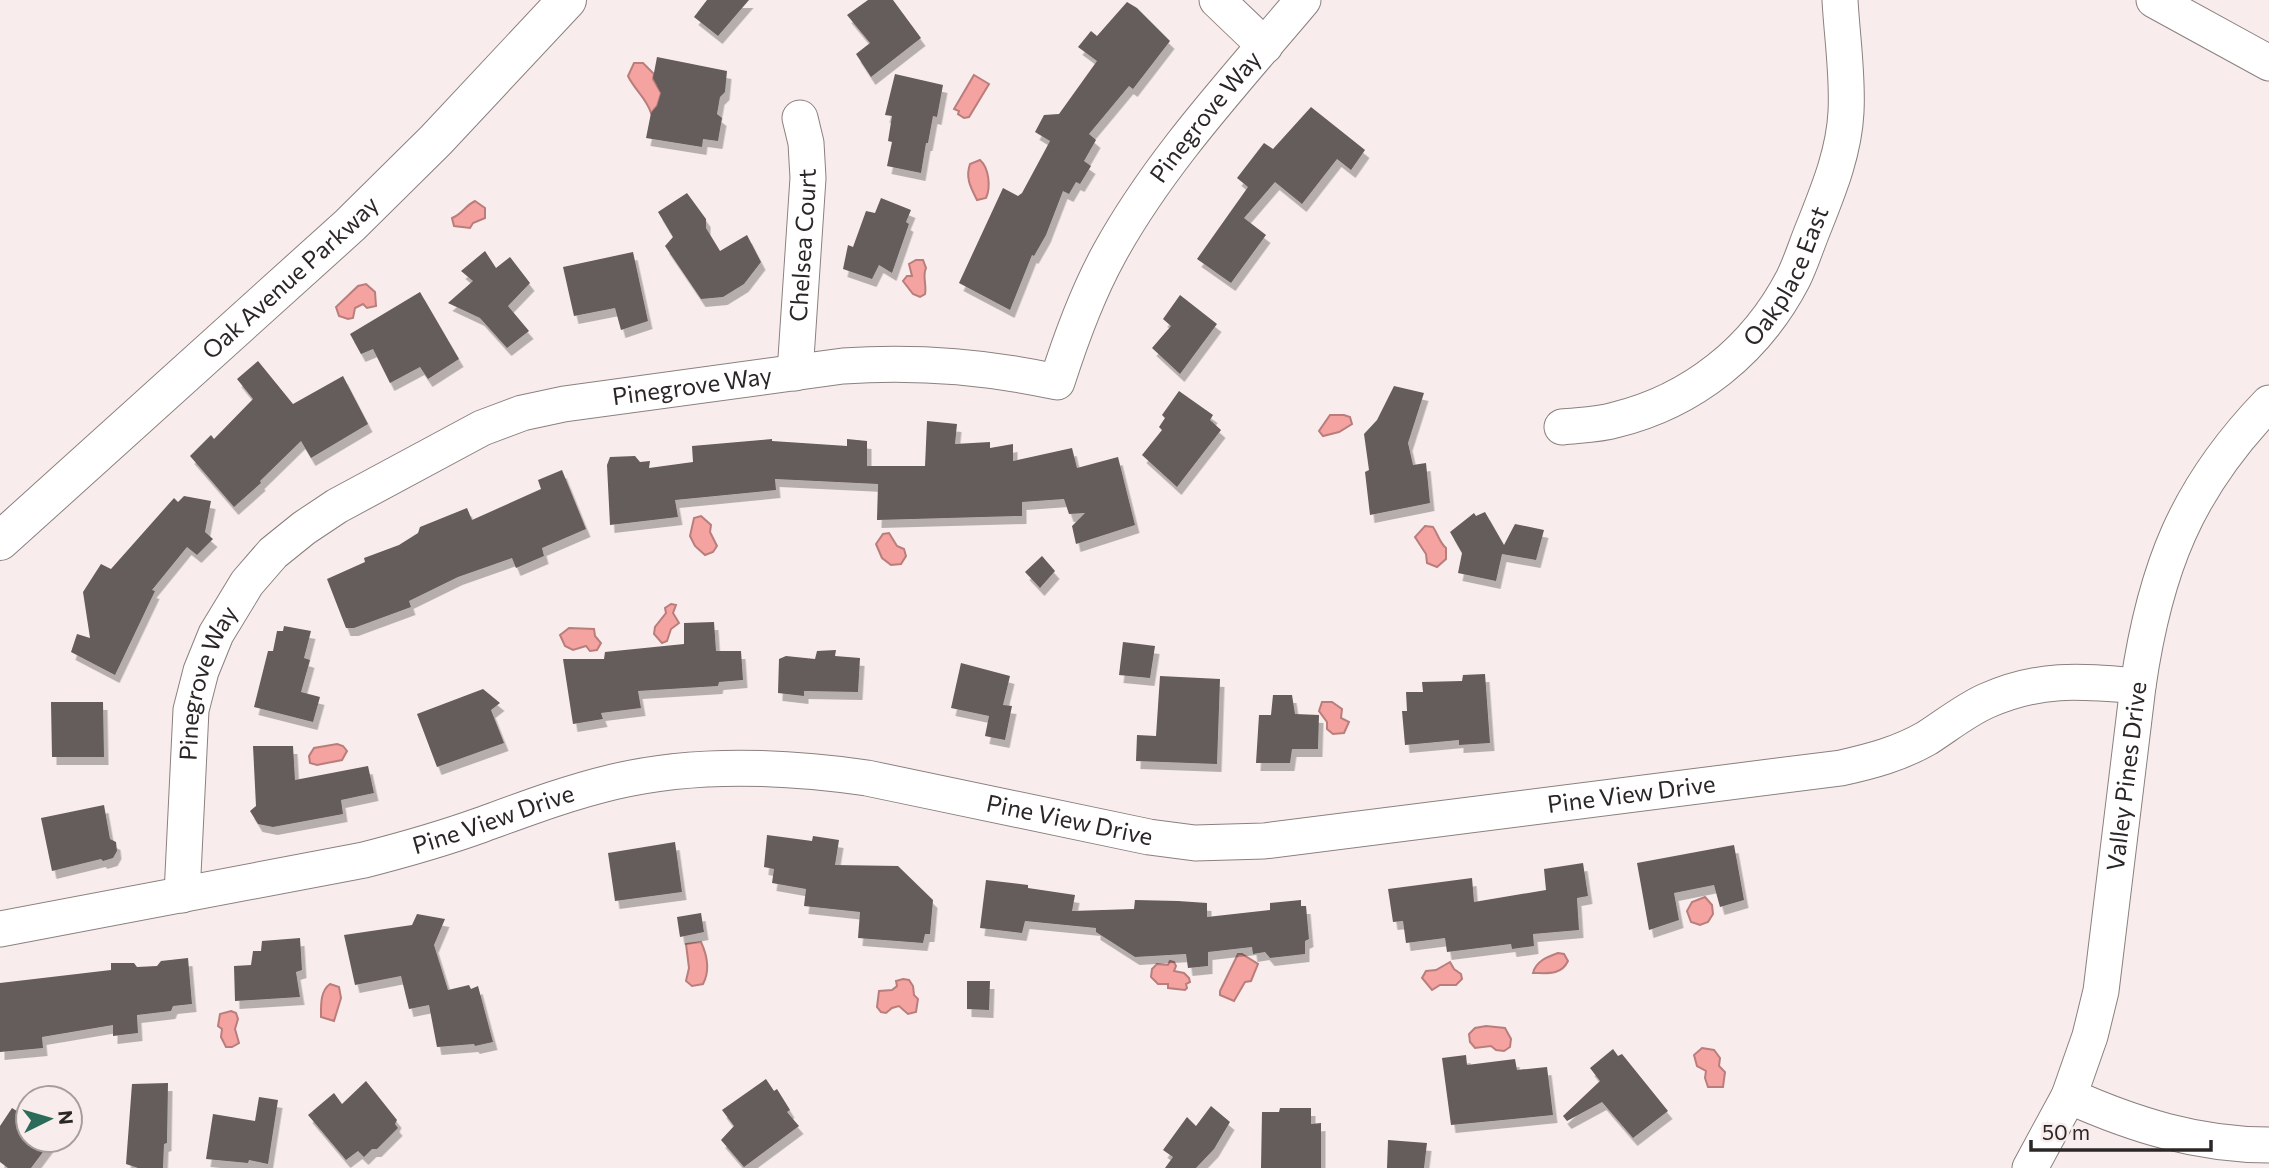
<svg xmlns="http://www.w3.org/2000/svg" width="2269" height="1168" font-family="Commissioner,sans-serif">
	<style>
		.water { fill: #f5a3a0; stroke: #b97e7c; stroke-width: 2 }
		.building { fill: #655b5b; filter: url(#shadow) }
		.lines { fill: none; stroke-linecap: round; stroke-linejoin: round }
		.minor-casing { stroke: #8a807f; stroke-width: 37 }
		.major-casing { stroke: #8a807f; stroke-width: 40 }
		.minor { stroke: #fff; stroke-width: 35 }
		.major { stroke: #fff; stroke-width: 38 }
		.labels { text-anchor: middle; stroke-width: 7; stroke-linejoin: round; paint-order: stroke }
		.street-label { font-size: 24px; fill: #2c2727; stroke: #f8edec }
	</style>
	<defs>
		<filter id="shadow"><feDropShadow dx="4.5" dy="8" stdDeviation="0" flood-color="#0004"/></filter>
	</defs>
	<rect width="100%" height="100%" fill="#f8edec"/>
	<!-- water -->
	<g class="water">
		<path d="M634,63h9l11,11 -1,5 8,14 -4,13 -6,7c-4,-14 -17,-24 -23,-37z"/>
		<polygon points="974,75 989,84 969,117 964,118 958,114 959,111 954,109"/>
		<path d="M980,160c9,8 11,27 6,38l-9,2c-6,-12 -12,-22 -7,-36z"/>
		<path d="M475,201l10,7v10l-12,5 -3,5 -16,-2 -2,-8c10,-4 13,-12 23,-17z"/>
		<path d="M916,260h7l3,8c-4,8 1,17 -1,26l-5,3 -7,-3 -10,-13 4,-5h5l-3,-12z"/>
		<polygon points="366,284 375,292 376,306 367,308 363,304 355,308 353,318 348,319 339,316 336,307 358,286"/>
		<polygon points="1330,415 1344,415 1350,417 1352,424 1339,432 1323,436 1319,431"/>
		<polygon points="701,516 711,525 710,532 717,546 713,552 705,555 695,546 690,536 694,518"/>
		<path d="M1425,526l8,1c5,7 6,15 13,21v11l-9,8 -10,-4 -1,-9 -11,-17z"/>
		<polygon points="889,533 897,546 904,549 906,556 901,564 891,565 882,558 876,544 883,534"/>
		<polygon points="671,604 676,605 673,613 679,623 671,629 667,641 662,643 654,634 655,627 666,613 665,608"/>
		<polygon points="569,628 594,629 595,636 601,643 597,650 590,651 586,646 573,650 565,646 560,635"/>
		<polygon points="1322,702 1332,702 1342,709 1341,718 1349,722 1344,733 1333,734 1327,729 1327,722 1319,711"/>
		<polygon points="337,744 343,746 347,751 342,760 317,765 310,763 309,756 314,748"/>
		<polygon points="1705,897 1712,905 1713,914 1708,922 1700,925 1691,922 1687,911 1692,902"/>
		<path d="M701,942c6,13 9,29 2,42l-11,2 -6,-5 3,-13 -3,-24z"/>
		<path d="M1558,953l6,1 4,7c-7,15 -22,12 -35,12 3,-12 14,-16 25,-20z"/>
		<polygon points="1238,954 1242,954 1258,964 1251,981 1245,982 1234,1001 1220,995 1220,991"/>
		<polygon points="1170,961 1174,962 1176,966 1174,971 1184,973 1189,978 1190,982 1186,984 1187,988 1185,990 1168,988 1168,984 1158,984 1151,977 1152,969 1157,964 1168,965"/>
		<polygon points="1450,962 1454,969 1461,974 1462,979 1456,985 1440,985 1432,990 1422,978 1426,971 1436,970"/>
		<polygon points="903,979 909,980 913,986 914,995 918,999 916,1012 908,1014 899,1006 892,1008 886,1013 881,1012 877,1007 879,991 892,990 897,986 896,981"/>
		<path d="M330,984l9,3 2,11 -7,23 -13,-4c0,-11 -1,-26 9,-33z"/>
		<polygon points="231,1011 236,1013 238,1019 235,1029 239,1043 232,1047 226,1047 221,1037 222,1029 218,1026 220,1014"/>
		<polygon points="1486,1026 1505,1028 1511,1039 1510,1047 1504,1051 1496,1050 1491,1046 1475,1048 1470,1042 1469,1034 1475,1028"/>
		<polygon points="1702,1048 1714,1050 1720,1058 1719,1066 1725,1072 1723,1087 1708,1087 1705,1078 1706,1071 1697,1066 1694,1055"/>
	</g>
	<!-- building -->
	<g class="building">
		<polygon points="707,0 749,0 718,36 694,17"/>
		<polygon points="868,0 893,0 921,38 871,77 856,54 870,43 847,15"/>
		<polygon points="1127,2 1137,8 1170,41 1133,89 1129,86 1089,134 1096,140 1084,161 1091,166 1080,184 1076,182 1069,194 1063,191 1046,235 1034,256 1032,255 1010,310 959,283 1003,188 1018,196 1022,193 1050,141 1035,132 1044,115 1059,114 1097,61 1078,47 1091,31 1097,36"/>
		<polygon points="657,57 727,71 725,92 720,97 717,114 722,118 718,141 703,139 702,147 646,138 651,113 657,106 661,93 653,78"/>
		<polygon points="895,74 943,85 937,117 933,116 928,143 926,143 921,173 887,166 892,142 888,141 892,116 885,115"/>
		<polygon points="1311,107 1365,150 1351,170 1337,159 1302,204 1275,182 1244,218 1266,235 1231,283 1197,259 1248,187 1237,178 1264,143 1273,149"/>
		<polygon points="687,193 706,219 706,228 720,251 747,235 761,262 744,284 723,297 701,299 665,246 673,237 658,212"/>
		<polygon points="881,198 911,210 906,222 909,224 892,273 879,265 872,279 843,269 848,245 853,247 866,211 875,213"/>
		<polygon points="485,251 496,268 510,257 530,283 508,306 529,331 507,348 480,318 448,303 473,281 461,271"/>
		<polygon points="633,252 648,321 621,330 615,308 574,316 563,267"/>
		<polygon points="420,292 459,359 428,379 420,367 390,383 373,349 361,354 350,334"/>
		<polygon points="1180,295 1217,324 1180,374 1152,348 1171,326 1163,319"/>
		<polygon points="258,361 293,404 343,376 368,424 311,458 301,441 260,481 261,483 234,507 190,456 211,435 214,439 253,399 237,379"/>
		<polygon points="1394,386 1424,393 1408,443 1413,465 1426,463 1430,503 1370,515 1365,472 1369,470 1364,434 1377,420"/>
		<polygon points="1179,391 1213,415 1210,420 1221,430 1177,487 1142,455 1162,430 1159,427 1165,418 1162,415"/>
		<polygon points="927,421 957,424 955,444 990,442 990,448 1013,444 1013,461 1072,448 1077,468 1118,457 1135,525 1076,544 1072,526 1085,513 1069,514 1064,499 1022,502 1022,516 877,520 878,484 775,479 776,490 675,500 678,517 610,525 607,465 610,457 635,456 640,462 650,461 649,468 693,462 692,446 772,439 772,441 847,446 847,439 867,441 867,466 925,466"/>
		<polygon points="562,470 586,529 542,548 544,556 516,568 512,558 458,577 409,601 411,607 354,628 346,628 327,579 365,562 364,558 399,545 418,533 420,527 467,508 472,520 541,489 538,480"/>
		<polygon points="184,496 211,501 205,532 213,539 197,555 187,547 152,590 155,591 115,675 71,652 77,634 90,638 83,592 101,564 111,569 174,498 178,502"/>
		<polygon points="1485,512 1504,545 1515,524 1544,530 1536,560 1502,554 1496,581 1458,573 1462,553 1450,532 1474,513 1476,516"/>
		<polygon points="1042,556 1055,571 1040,588 1025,572"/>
		<polygon points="714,622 716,651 741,651 743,680 719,682 718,686 638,691 641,708 601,713 603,719 573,724 563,659 604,659 605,652 684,644 684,623"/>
		<polygon points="284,626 311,631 304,658 310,660 301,692 320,697 313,722 254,707 268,651 273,651 277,631 283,631"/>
		<polygon points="1123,642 1155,646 1150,678 1119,675"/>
		<polygon points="836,650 835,656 860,658 858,692 804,691 804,696 778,693 779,659 786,656 815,659 817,651"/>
		<polygon points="961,663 1010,676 1003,705 1012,706 1005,740 985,736 989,716 951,708"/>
		<polygon points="1485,674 1490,743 1459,745 1459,740 1405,745 1402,711 1407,711 1406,692 1423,692 1422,682 1462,681 1463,675"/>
		<polygon points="1160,676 1220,679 1217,764 1136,761 1137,735 1156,736"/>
		<polygon points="483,689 500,703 491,710 504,743 437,767 417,714"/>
		<polygon points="1273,695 1292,695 1295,714 1319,715 1318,749 1292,749 1290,763 1256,763 1259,715 1271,715"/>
		<polygon points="51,702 103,702 104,757 52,757"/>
		<polygon points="253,746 293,746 295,780 368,766 374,793 341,800 343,814 273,827 258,824 250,811 256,806"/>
		<polygon points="104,805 110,839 116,842 117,851 113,858 103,861 101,859 52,871 41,818"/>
		<polygon points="767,835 812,841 813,836 839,840 835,865 898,866 933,900 930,934 925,934 923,943 858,938 860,912 804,906 806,889 772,883 774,869 764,867"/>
		<polygon points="675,842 682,892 615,901 608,853"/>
		<polygon points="1734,845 1744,900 1720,907 1714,885 1674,893 1679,920 1649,930 1637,863"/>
		<polygon points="1583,863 1588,896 1577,898 1579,930 1533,934 1534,946 1512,949 1511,944 1447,952 1445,938 1406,943 1403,921 1393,922 1388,889 1472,878 1474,902 1546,890 1544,869"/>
		<polygon points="986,880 1028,885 1028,888 1075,895 1072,911 1134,909 1135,900 1178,901 1207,903 1207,917 1270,910 1270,903 1301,900 1301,906 1306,906 1309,939 1305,941 1305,954 1270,958 1265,952 1253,954 1252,947 1208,952 1208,966 1188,968 1186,954 1135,957 1096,932 1096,928 1025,921 1022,933 980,928"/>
		<polygon points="701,913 704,932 680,937 677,917"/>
		<polygon points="417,914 445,919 434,945 448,990 469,985 471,989 478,986 493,1042 475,1046 474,1044 437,1047 429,1005 409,1009 401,976 355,985 344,935 412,925"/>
		<polygon points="300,938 302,970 296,972 300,997 235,1001 234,966 251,965 253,951 261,951 262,941"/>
		<polygon points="188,958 192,1004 173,1006 171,1011 137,1015 138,1033 113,1036 113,1025 42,1037 43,1048 0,1052 0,983 111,970 111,963 134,963 137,967 157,966 161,961"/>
		<polygon points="967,981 990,981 989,1010 967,1009"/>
		<polygon points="1613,1049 1618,1056 1622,1054 1668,1111 1633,1138 1602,1102 1567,1121 1563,1116 1600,1081 1590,1068"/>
		<polygon points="1466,1055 1467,1065 1515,1059 1517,1070 1547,1067 1553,1115 1451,1125 1442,1058"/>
		<polygon points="766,1079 774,1091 777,1089 790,1110 787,1112 799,1126 744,1167 721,1140 734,1126 722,1110"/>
		<polygon points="366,1081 397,1120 395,1124 398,1128 377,1149 372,1149 364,1157 358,1151 346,1160 308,1115 334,1093 342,1104"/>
		<polygon points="168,1083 167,1143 164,1144 163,1168 138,1168 126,1164 132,1084"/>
		<polygon points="259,1097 278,1100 268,1164 249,1160 248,1163 206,1159 213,1114 255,1121"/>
		<polygon points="1211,1106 1230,1122 1214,1149 1196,1168 1165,1168 1173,1157 1163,1150 1187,1117 1196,1126"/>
		<polygon points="12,1108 28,1118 28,1140 52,1140 31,1168 8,1168 0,1162 0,1126"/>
		<polygon points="1280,1108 1311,1108 1311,1124 1321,1123 1321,1168 1261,1168 1262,1112 1279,1112"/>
		<polygon points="1388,1140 1427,1143 1424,1168 1387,1168"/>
	</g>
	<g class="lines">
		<defs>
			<g id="minor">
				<polyline points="1217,0 1265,46"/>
				<polyline points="2154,0 2269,63"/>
				<path id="s1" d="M795,373l13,-195 -2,-35 -6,-25"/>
				<path id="s2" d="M1562,427c18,-2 36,-2 53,-7 78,-19 141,-70 178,-141 8,-16 13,-33 20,-50 15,-38 31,-76 33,-117 2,-37 -4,-75 -6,-112"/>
				<path id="s3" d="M182,895l9,-185 10,-39 15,-37 31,-51 26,-30 31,-25 33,-22 145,-78 40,-15 42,-9 279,-38c74,-5 141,0 214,16 14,-44 30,-88 52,-128 51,-93 126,-173 194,-254"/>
				<path id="s4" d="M0,929l364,-69c39,-10 78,-21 117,-35 44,-16 86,-32 132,-43 83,-20 171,-16 254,-4l282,59 46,6 69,-2 577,-73c31,-7 58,-14 86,-30 19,-12 37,-27 59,-37 54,-24 94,-20 152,-15"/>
				<path d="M2069,1096c65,29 129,49 200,49"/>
				<path id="s5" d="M2030,1168l39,-72 21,-60 11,-45 37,-305c17,-117 48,-197 131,-283"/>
			</g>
			<g id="major">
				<path id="s6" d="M0,541l350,-316 86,-85 131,-140"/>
			</g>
		</defs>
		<!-- minor casing -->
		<use href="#minor" class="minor-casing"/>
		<!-- major casing -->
		<use href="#major" class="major-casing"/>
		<!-- minor -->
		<use href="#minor" class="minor"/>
		<!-- major -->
		<use href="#major" class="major"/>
	</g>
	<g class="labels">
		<!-- street labels -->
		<g class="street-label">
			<text dy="8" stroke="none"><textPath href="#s3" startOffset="1498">Pinegrove Way</textPath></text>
			<text dy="8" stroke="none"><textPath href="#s1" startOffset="128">Chelsea Court</textPath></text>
			<text dy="8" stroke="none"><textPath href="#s2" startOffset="287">Oakplace East</textPath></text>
			<text dy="8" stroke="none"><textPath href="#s6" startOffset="392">Oak Avenue Parkway</textPath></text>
			<text dy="8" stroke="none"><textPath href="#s3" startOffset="824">Pinegrove Way</textPath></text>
			<text dy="8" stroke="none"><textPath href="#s3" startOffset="215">Pinegrove Way</textPath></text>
			<text dy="8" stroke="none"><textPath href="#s5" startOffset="408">Valley Pines Drive</textPath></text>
			<text dy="8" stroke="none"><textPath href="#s4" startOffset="1661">Pine View Drive</textPath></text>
			<text dy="8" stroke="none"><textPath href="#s4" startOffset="506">Pine View Drive</textPath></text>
			<text dy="8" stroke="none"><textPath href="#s4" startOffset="1094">Pine View Drive</textPath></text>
		</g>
	</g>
	<!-- north arrow -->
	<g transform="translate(49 1119) rotate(85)"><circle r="33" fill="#f8edec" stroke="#a69e9d" stroke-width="2"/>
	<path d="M0-5L12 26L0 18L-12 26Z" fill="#2c6b59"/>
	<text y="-10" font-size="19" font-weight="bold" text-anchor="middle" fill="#2c2727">N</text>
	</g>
	<!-- scale -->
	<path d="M2031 1140v10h180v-10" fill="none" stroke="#2c2727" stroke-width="3.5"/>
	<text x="2042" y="1140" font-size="21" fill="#2c2727" stroke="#f8edec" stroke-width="5" paint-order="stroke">50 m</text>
</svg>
